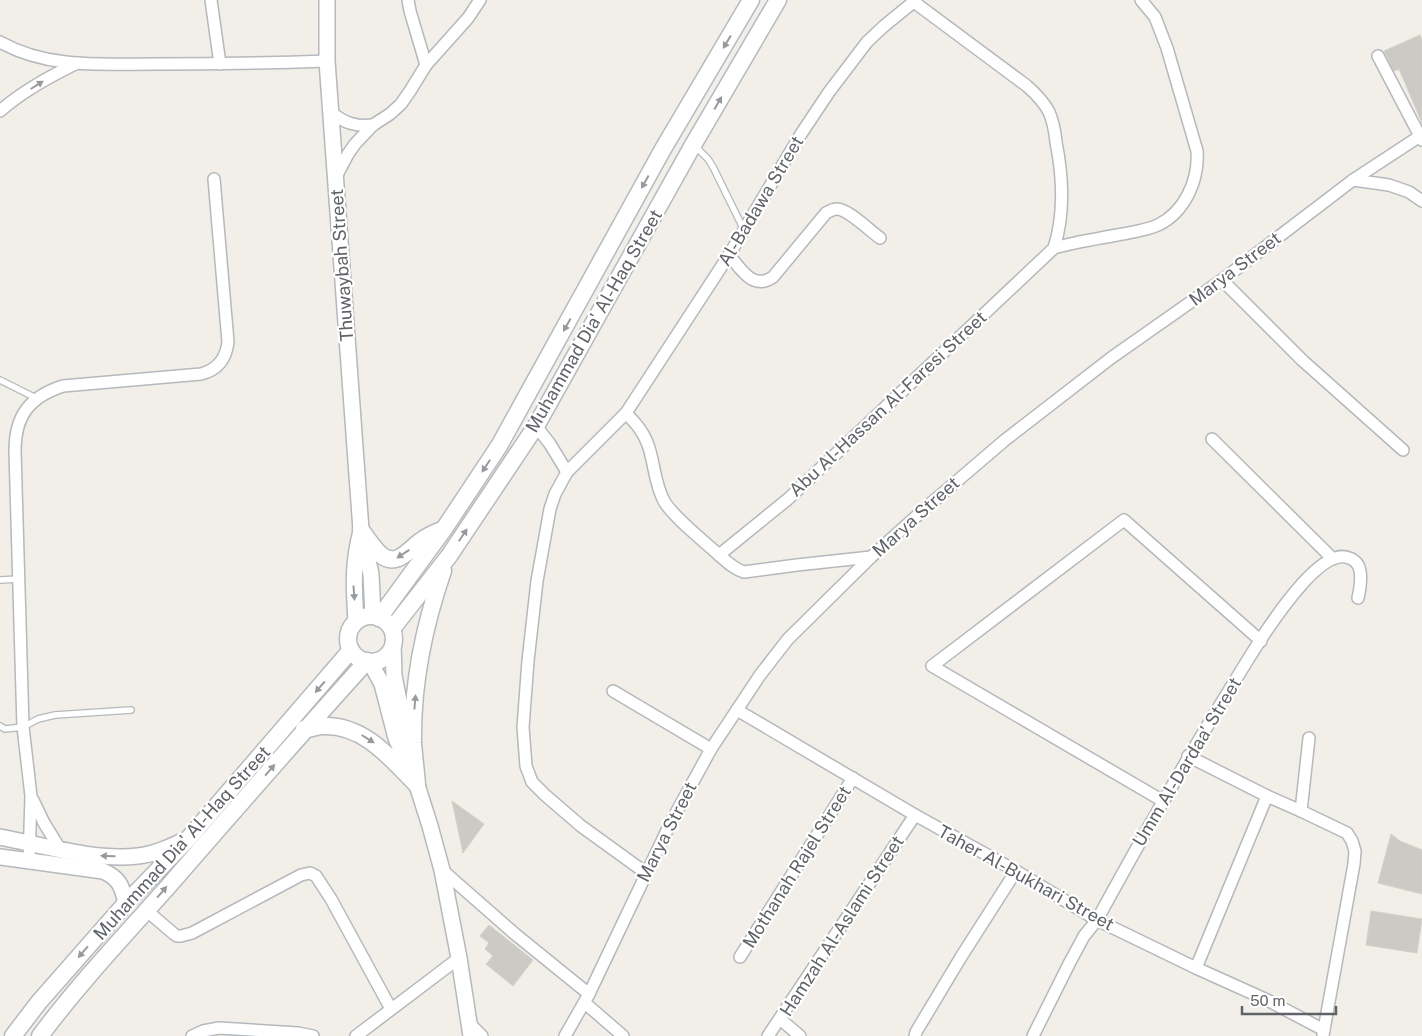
<svg xmlns="http://www.w3.org/2000/svg" width="1422" height="1036" font-family="'Public Sans',sans-serif">
	<style>
		.building { fill: #cccac5; stroke: #d6d1c6 }
		.lines { fill: none; stroke-linecap: round; stroke-linejoin: round }
		.service-casing { stroke: #b5b8bc; stroke-width: 8 }
		.minor-casing { stroke: #b5b8bc; stroke-width: 14 }
		.tertiary-casing { stroke: #b5b8bc; stroke-width: 18 }
		.secondary-casing { stroke: #b6babf; stroke-width: 19 }
		.service { stroke: #fff; stroke-width: 5.5 }
		.minor { stroke: #fff; stroke-width: 11 }
		.tertiary { stroke: #fff; stroke-width: 15 }
		.secondary { stroke: #fff; stroke-width: 16 }
		.oneway { fill: #979a9d }
		.labels { text-anchor: middle; stroke-width: 4.5; stroke-linejoin: round; paint-order: stroke }
		.street-label { font-size: 18px; fill: #5f6368; stroke: #fff }
	</style>
	<rect width="100%" height="100%" fill="#f1efe8"/>
	<!-- building -->
	<g class="building">
		<polygon points="1420,35 1422,40 1422,123 1399,69 1394,71 1384,51"/>
		<polygon points="452,801 484,824 463,853"/>
		<polygon points="1391,834 1400,841 1422,850 1422,894 1378,883"/>
		<polygon points="1371,911 1422,919 1417,953 1366,945"/>
		<polygon points="489,925 533,960 513,986 486,964 493,956 485,949 489,943 480,936"/>
	</g>
	<g class="lines">
		<defs>
			<g id="service">
				<polyline points="695,146 708,159 713,167 744,230"/>
				<polyline points="0,380 36,398"/>
				<polyline points="0,580 19,579"/>
				<polyline points="0,726 5,729 23,727 38,719 55,715 131,710"/>
			</g>
			<g id="minor">
				<polyline points="211,0 220,64"/>
				<polyline points="408,0 410,11 426,65"/>
				<path d="M0,42c48,27 103,22 156,22 57,0 114,-1 171,-3"/>
				<polyline points="1378,56 1422,140"/>
				<path d="M0,111c23,-20 49,-34 77,-48"/>
				<path d="M331,112c13,11 25,15 42,13"/>
				<polyline points="336,177 348,154 355,144 373,125 390,114 401,104 410,91 426,65 468,18 480,0"/>
				<polyline points="1353,180 1389,185 1409,192 1422,201"/>
				<path d="M1054,248c21,-6 42,-9 63,-13 14,-3 28,-4 41,-10 27,-13 41,-45 39,-74l-30,-103 -12,-31 -14,-17"/>
				<path d="M729,255c12,14 24,36 44,22l53,-64c4,-2 6,-4 11,-4 11,0 33,22 43,29"/>
				<polyline points="1222,280 1302,360 1403,450"/>
				<polyline points="626,413 729,255 801,134 829,92 867,42 884,26 916,0"/>
				<path d="M536,426l14,18 17,28 59,-59c5,6 11,11 15,18 14,20 11,48 23,70 9,16 41,41 55,54l69,-56 266,-251c11,-35 9,-71 2,-106 -1,-10 -3,-21 -7,-30 -5,-10 -13,-18 -22,-26l-113,-84"/>
				<polyline points="1212,439 1333,559"/>
				<polyline points="567,472 555,494 550,509 537,581 528,661 523,727 526,766 532,782 545,795 581,826 646,873"/>
				<path d="M719,555c8,7 15,14 25,17l53,-7 74,-8"/>
				<polyline points="613,691 711,749"/>
				<polyline points="737,710 915,815 1016,871 1097,920 1196,968 1267,1000 1324,1030"/>
				<polyline points="1188,756 1267,796 1301,811 1347,833 1352,841 1355,851 1354,864 1323,1035"/>
				<polyline points="33,800 44,823 60,849"/>
				<polyline points="1163,801 932,666 1124,520 1261,641"/>
				<polyline points="1301,811 1309,738"/>
				<path d="M29,861l2,-65 -8,-69 -8,-276c0,-35 14,-54 48,-65l138,-12c16,-4 25,-15 27,-32l-14,-163"/>
				<polyline points="442,870 515,934 589,994"/>
				<polyline points="146,910 174,934 177,936 181,936 192,933 301,875 310,873 316,876 331,899 391,1009"/>
				<polyline points="740,957 853,778"/>
				<polyline points="1196,968 1267,796"/>
				<polyline points="585,1003 623,1036"/>
				<polyline points="780,1019 800,1036"/>
				<polyline points="470,1024 482,1036"/>
				<polyline points="192,1036 203,1031 219,1028 298,1033 313,1036"/>
				<polyline points="356,1036 459,958"/>
				<polyline points="565,1036 589,994 671,822 711,749 760,675 788,639 871,557 929,505 1005,440 1111,358 1222,280 1353,180 1420,136"/>
				<polyline points="768,1036 915,815"/>
				<polyline points="915,1036 916,1032 961,957 1016,871"/>
				<path d="M1033,1036l37,-74 14,-26 13,-16c41,-75 83,-150 128,-223 24,-39 47,-79 77,-113 10,-11 31,-33 47,-26 4,1 7,4 9,7 5,9 2,24 0,33"/>
			</g>
			<g id="tertiary">
				<polyline points="327,0 327,61 361,530 371,574 373,616"/>
				<path d="M356,622c-2,-34 -4,-57 5,-91"/>
				<polyline points="393,643 394,676 406,736"/>
				<polyline points="370,662 382,684 396,738 402,752 406,757 417,785 430,826 442,870 459,958 471,1036"/>
				<path d="M0,837c42,8 95,24 138,19 17,-2 32,-9 47,-16"/>
				<path d="M0,857l103,14c16,7 19,15 23,32"/>
			</g>
			<g id="secondary">
				<path d="M361,530c6,8 12,18 20,25 16,13 28,-6 40,-14 6,-5 13,-8 21,-11"/>
				<circle cx="371" cy="639" r="23"/>
				<polyline points="379,618 444,529 499,446 663,149 751,0"/>
				<polyline points="392,629 449,556 536,426 693,145 778,0"/>
				<path d="M304,729l1,1c6,-2 13,-4 19,-4 41,-1 67,33 93,59"/>
				<path d="M417,785c-1,-14 -3,-28 -4,-42 -1,-58 11,-117 30,-172"/>
				<polyline points="13,1036 39,1002 126,903 189,838 351,650"/>
				<path d="M40,1036c38,-51 84,-100 126,-147 66,-76 133,-153 201,-228"/>
			</g>
		</defs>
		<!-- service casing -->
		<use href="#service" class="service-casing"/>
		<!-- minor casing -->
		<use href="#minor" class="minor-casing"/>
		<!-- tertiary casing -->
		<use href="#tertiary" class="tertiary-casing"/>
		<!-- secondary casing -->
		<use href="#secondary" class="secondary-casing"/>
		<!-- service -->
		<use href="#service" class="service"/>
		<!-- minor -->
		<use href="#minor" class="minor"/>
		<!-- tertiary -->
		<use href="#tertiary" class="tertiary"/>
		<!-- secondary -->
		<use href="#secondary" class="secondary"/>
	</g>
	<!-- one-way arrows -->
	<defs><path id="oneway-solid" d="M-6-.8H1V-3.2L6.5 0L1 3.2V.8H-6Z" transform="scale(1.25)"/></defs>
	<g class="oneway">
		<use href="#oneway-solid" transform="translate(727 42) rotate(121)"/>
		<use href="#oneway-solid" transform="translate(37 85) rotate(-32)"/>
		<use href="#oneway-solid" transform="translate(718 103) rotate(-60)"/>
		<use href="#oneway-solid" transform="translate(645 182) rotate(119)"/>
		<use href="#oneway-solid" transform="translate(567 325) rotate(119)"/>
		<use href="#oneway-solid" transform="translate(486 466) rotate(123)"/>
		<use href="#oneway-solid" transform="translate(463 535) rotate(-56)"/>
		<use href="#oneway-solid" transform="translate(403 554) rotate(147)"/>
		<use href="#oneway-solid" transform="translate(354 593) rotate(86)"/>
		<use href="#oneway-solid" transform="translate(320 687) rotate(131)"/>
		<use href="#oneway-solid" transform="translate(415 702) rotate(-85)"/>
		<use href="#oneway-solid" transform="translate(368 739) rotate(32)"/>
		<use href="#oneway-solid" transform="translate(270 770) rotate(-49)"/>
		<use href="#oneway-solid" transform="translate(108 856) rotate(-178)"/>
		<use href="#oneway-solid" transform="translate(162 892) rotate(-49)"/>
		<use href="#oneway-solid" transform="translate(83 952) rotate(131)"/>
	</g>
	<g class="labels">
		<!-- street labels -->
		<g class="street-label">
			<text transform="translate(761 201) rotate(-59)" y="6">Al-Badawa Street</text>
			<text transform="translate(342 265) rotate(-94)" y="6">Thuwaybah Street</text>
			<text transform="translate(1235 269) rotate(-37)" y="6">Marya Street</text>
			<text transform="translate(594 321) rotate(-60)" y="6">Muhammad Dia' Al-Haq Street</text>
			<text transform="translate(888 404) rotate(-43)" y="6">Abu Al-Hassan Al-Faresi Street</text>
			<text transform="translate(916 517) rotate(-42)" y="6">Marya Street</text>
			<text transform="translate(1187 762) rotate(-59)" y="6">Umm Al-Dardaa' Street</text>
			<text transform="translate(667 832) rotate(-63)" y="6">Marya Street</text>
			<text transform="translate(182 843) rotate(-48)" y="6">Muhammad Dia' Al-Haq Street</text>
			<text transform="translate(797 867) rotate(-58)" y="6">Mothanah Rajel Street</text>
			<text transform="translate(1026 878) rotate(29)" y="6">Taher Al-Bukhari Street</text>
			<text transform="translate(842 926) rotate(-57)" y="6">Hamzah Al-Aslami Street</text>
		</g>
	</g>
	<!-- scale -->
	<path d="M1242 1006v8h94v-8" fill="none" stroke="#5f6368" stroke-width="2.5"/>
	<text x="1250" y="1006" font-size="15" fill="#5f6368" stroke="#ffffff" stroke-width="4" paint-order="stroke">50 m</text>
</svg>
